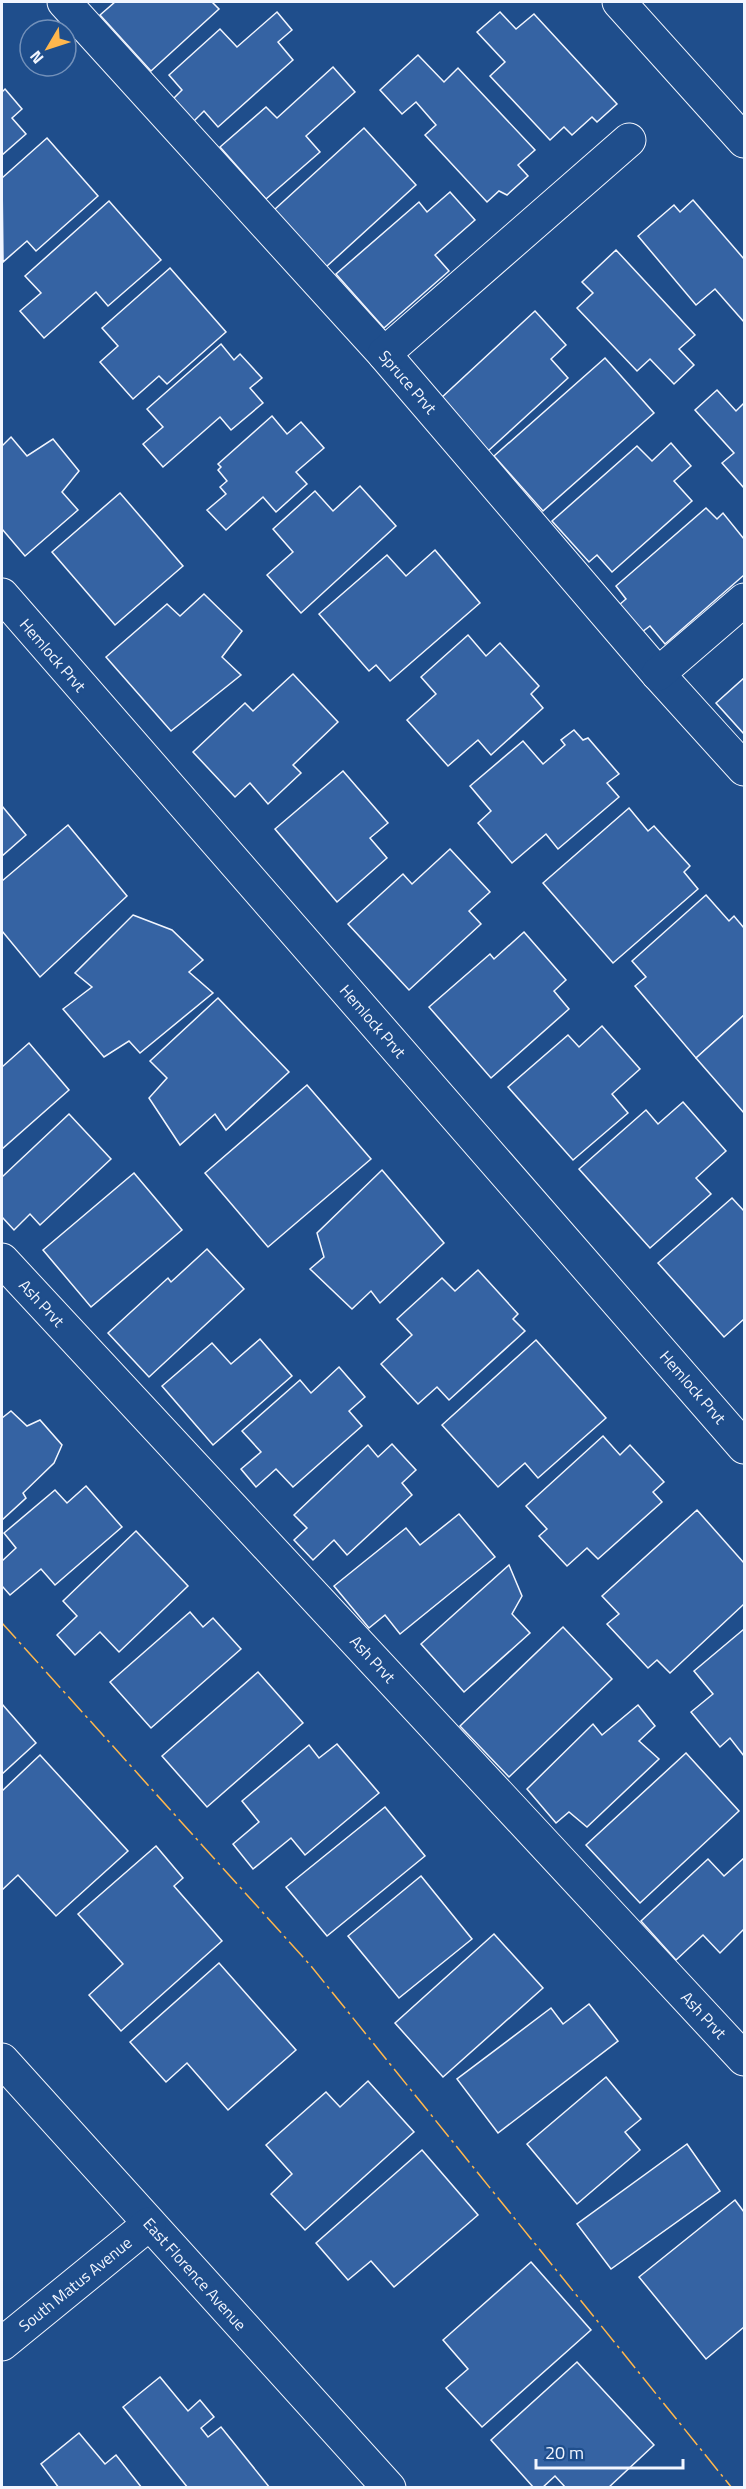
<svg xmlns="http://www.w3.org/2000/svg" width="746" height="2489" font-family="'Titillium Web',sans-serif">
	<style>
		.building { fill: #3563a3; stroke: #f2f6ff; stroke-width: 1.5 }
		.lines { fill: none; stroke-linecap: round; stroke-linejoin: round }
		.minor-casing { stroke: #f2f6ff; stroke-width: 35 }
		.minor { stroke: #1f4e8c; stroke-width: 33 }
		.power { stroke: #ffb74d; stroke-width: 1.5; stroke-dasharray: 21 4.5 3 4.5; stroke-linecap: butt }
		.labels { text-anchor: middle; stroke-width: 4.5; stroke-linejoin: round; paint-order: stroke }
		.street-label { font-size: 16px; fill: #f2f6ff; stroke: #1f4e8c }
	</style>
	<rect width="100%" height="100%" fill="#1f4e8c"/>
	<!-- building -->
	<g class="building">
		<polygon points="115,2 212,2 219,9 151,71 100,15"/>
		<polygon points="277,12 292,30 278,42 293,60 218,127 204,111 193,122 173,99 182,90 169,75 220,29 237,47"/>
		<polygon points="500,12 516,29 534,14 617,104 597,122 592,117 572,135 564,127 550,140 490,76 505,62 477,32"/>
		<polygon points="418,55 444,82 458,68 535,150 518,165 528,176 507,195 499,191 487,202 425,135 436,125 416,102 402,114 380,90"/>
		<polygon points="333,67 355,92 306,136 320,152 266,199 220,147 266,107 277,118"/>
		<polygon points="5,89 22,109 12,118 26,134 2,155 2,92"/>
		<polygon points="364,128 416,185 326,267 274,210"/>
		<polygon points="47,138 98,196 36,251 27,241 3,262 2,178"/>
		<polygon points="450,192 475,220 435,255 449,271 384,328 336,274 419,202 427,212"/>
		<polygon points="693,200 744,259 744,322 715,289 696,305 638,236 674,205 680,212"/>
		<polygon points="109,201 161,260 108,306 96,292 44,338 20,311 41,293 25,276"/>
		<polygon points="616,250 695,335 679,349 694,365 674,384 650,359 637,371 577,308 593,293 582,282"/>
		<polygon points="170,268 226,332 167,384 159,376 133,399 100,362 118,346 102,328"/>
		<polygon points="535,311 566,345 551,359 568,378 488,451 440,399"/>
		<polygon points="221,344 234,360 240,354 262,378 250,388 263,403 231,430 220,417 163,467 143,444 163,427 147,409"/>
		<polygon points="605,358 654,413 543,511 494,456"/>
		<polygon points="717,390 736,411 744,403 744,488 722,463 734,453 695,410"/>
		<polygon points="272,416 287,434 301,422 324,448 296,472 307,484 276,512 263,497 226,530 207,510 226,494 220,487 227,481 218,470 221,467 218,464"/>
		<polygon points="11,437 27,456 53,439 79,471 62,492 78,510 25,556 2,529 2,446"/>
		<polygon points="671,443 691,466 674,481 692,501 612,572 597,555 589,562 552,521 637,446 652,461"/>
		<polygon points="360,486 396,526 301,613 267,575 293,552 273,529 315,491 333,511"/>
		<polygon points="120,493 183,566 115,625 52,552"/>
		<polygon points="706,508 717,519 723,513 744,539 744,575 665,644 650,626 642,632 619,605 626,599 616,586"/>
		<polygon points="435,550 480,603 390,681 376,665 369,671 319,614 387,555 406,576"/>
		<polygon points="204,594 242,631 222,657 241,675 171,731 106,657 167,604 180,616"/>
		<polygon points="468,635 486,656 500,643 539,686 531,694 543,708 491,755 478,740 448,766 407,720 436,694 421,677"/>
		<polygon points="293,674 338,722 293,765 301,773 268,804 250,783 235,797 193,752 245,703 253,711"/>
		<polygon points="744,678 744,734 716,703"/>
		<polygon points="574,730 583,740 588,738 619,774 607,783 619,797 558,849 546,834 512,863 478,823 491,811 470,786 523,741 543,764 565,745 561,740"/>
		<polygon points="343,771 388,823 370,838 387,858 337,902 275,829"/>
		<polygon points="2,806 26,835 2,856"/>
		<polygon points="629,808 648,831 654,826 690,866 684,872 698,889 613,963 543,883"/>
		<polygon points="68,825 127,896 40,977 2,931 2,881"/>
		<polygon points="450,849 490,892 469,911 481,924 409,990 348,924 403,874 412,884"/>
		<polygon points="706,895 729,921 734,916 744,928 744,1015 696,1058 635,986 646,977 632,961"/>
		<polygon points="133,915 172,930 203,960 189,972 213,993 140,1053 129,1041 104,1057 63,1009 92,987 75,973"/>
		<polygon points="524,932 566,980 554,991 569,1009 491,1078 429,1007 490,954 494,959"/>
		<polygon points="218,998 289,1072 226,1130 215,1114 180,1145 149,1098 167,1078 150,1061"/>
		<polygon points="744,1015 744,1113 696,1058"/>
		<polygon points="602,1026 640,1069 612,1094 628,1113 573,1160 508,1087 568,1035 579,1047"/>
		<polygon points="29,1043 69,1090 2,1149 2,1067"/>
		<polygon points="307,1085 371,1159 268,1247 205,1173"/>
		<polygon points="683,1102 726,1151 696,1178 711,1194 650,1248 579,1169 646,1110 658,1124"/>
		<polygon points="69,1114 111,1159 40,1225 30,1214 14,1230 2,1217 2,1177"/>
		<polygon points="382,1170 444,1243 380,1303 371,1291 352,1309 310,1269 324,1257 317,1233"/>
		<polygon points="134,1173 182,1230 91,1307 43,1250"/>
		<polygon points="732,1198 744,1211 744,1319 724,1337 658,1263"/>
		<polygon points="207,1249 244,1289 149,1377 108,1333 168,1278 171,1282"/>
		<polygon points="478,1270 518,1314 513,1319 525,1331 449,1400 437,1387 418,1404 381,1364 412,1335 397,1319 442,1278 455,1291"/>
		<polygon points="260,1339 292,1376 213,1445 162,1386 212,1343 231,1364"/>
		<polygon points="536,1340 606,1418 538,1478 525,1463 498,1487 442,1425"/>
		<polygon points="339,1367 365,1397 349,1411 362,1426 293,1487 276,1469 256,1487 241,1469 261,1452 242,1431 300,1380 311,1393"/>
		<polygon points="11,1411 27,1426 40,1420 62,1445 54,1463 23,1493 26,1498 2,1520 2,1418"/>
		<polygon points="603,1436 620,1455 630,1445 664,1482 653,1492 662,1502 598,1559 587,1548 567,1566 539,1536 547,1529 526,1506"/>
		<polygon points="392,1444 416,1470 402,1483 412,1495 347,1555 334,1540 313,1560 294,1540 307,1528 294,1515 368,1445 378,1457"/>
		<polygon points="86,1486 122,1527 55,1585 41,1569 10,1595 2,1586 2,1561 16,1548 4,1533 55,1490 67,1503"/>
		<polygon points="697,1510 744,1563 744,1604 670,1673 657,1660 648,1668 607,1624 619,1614 602,1596"/>
		<polygon points="459,1514 495,1557 400,1634 385,1615 369,1628 334,1586 406,1528 420,1545"/>
		<polygon points="136,1531 188,1586 119,1652 100,1632 75,1655 57,1635 77,1616 63,1601"/>
		<polygon points="509,1565 522,1596 512,1614 530,1633 464,1692 421,1644"/>
		<polygon points="190,1612 203,1627 213,1618 241,1649 151,1728 110,1682"/>
		<polygon points="563,1627 612,1679 509,1777 460,1726"/>
		<polygon points="744,1629 744,1756 730,1738 720,1747 691,1712 713,1694 694,1671"/>
		<polygon points="258,1672 303,1723 207,1807 162,1756"/>
		<polygon points="2,1704 36,1743 2,1774"/>
		<polygon points="638,1705 655,1726 639,1741 659,1759 587,1827 569,1812 556,1823 527,1789 593,1724 602,1735"/>
		<polygon points="337,1744 379,1793 305,1855 291,1838 253,1869 233,1844 259,1822 242,1801 309,1745 319,1758"/>
		<polygon points="686,1753 739,1811 640,1903 586,1845"/>
		<polygon points="40,1755 128,1851 56,1916 18,1875 2,1890 2,1791"/>
		<polygon points="385,1807 425,1856 327,1936 286,1887"/>
		<polygon points="156,1846 183,1878 174,1886 222,1941 121,2031 89,1995 123,1964 78,1914"/>
		<polygon points="744,1858 744,1929 720,1953 703,1935 676,1960 641,1921 708,1859 724,1876"/>
		<polygon points="421,1876 472,1939 399,1998 348,1936"/>
		<polygon points="494,1934 543,1988 443,2077 395,2023"/>
		<polygon points="219,1963 296,2050 228,2110 187,2063 166,2082 130,2042"/>
		<polygon points="589,2004 618,2041 498,2133 457,2079 551,2008 563,2024"/>
		<polygon points="606,2077 641,2119 625,2132 640,2150 577,2204 527,2144"/>
		<polygon points="368,2081 414,2132 305,2230 271,2194 292,2174 266,2145 326,2092 340,2107"/>
		<polygon points="687,2144 720,2191 611,2269 577,2224"/>
		<polygon points="422,2150 478,2215 394,2287 371,2261 348,2280 316,2243"/>
		<polygon points="735,2200 744,2212 744,2327 706,2359 639,2277"/>
		<polygon points="531,2262 591,2330 482,2427 446,2388 468,2369 443,2340"/>
		<polygon points="577,2362 654,2445 608,2488 566,2488 555,2476 542,2488 534,2488 491,2440"/>
		<polygon points="160,2377 188,2411 200,2400 214,2417 201,2428 208,2437 221,2427 270,2488 188,2488 123,2407"/>
		<polygon points="79,2433 105,2464 116,2455 142,2488 59,2488 41,2464"/>
	</g>
	<g class="lines">
		<defs>
			<g id="minor">
				<polyline points="64,2 384,354 658,674 744,769"/>
				<polyline points="619,2 744,141"/>
				<polyline points="384,354 629,140"/>
				<polyline points="2,595 744,1447"/>
				<polyline points="658,674 744,600"/>
				<polyline points="2,1260 744,2059"/>
				<polyline points="2,2060 389,2488"/>
				<polyline points="2,2344 149,2224"/>
			</g>
		</defs>
		<!-- minor casing -->
		<use href="#minor" class="minor-casing"/>
		<!-- minor -->
		<use href="#minor" class="minor"/>
		<!-- power -->
		<polyline class="power" points="2,1623 311,1966 732,2488"/>
	</g>
	<g class="labels">
		<!-- street labels -->
		<g class="street-label">
			<text transform="translate(408 382) rotate(49)" y="6">Spruce Prvt</text>
			<text transform="translate(53 655) rotate(49)" y="6">Hemlock Prvt</text>
			<text transform="translate(373 1021) rotate(49)" y="6">Hemlock Prvt</text>
			<text transform="translate(42 1303) rotate(47)" y="6">Ash Prvt</text>
			<text transform="translate(693 1387) rotate(49)" y="6">Hemlock Prvt</text>
			<text transform="translate(373 1659) rotate(47)" y="6">Ash Prvt</text>
			<text transform="translate(704 2015) rotate(47)" y="6">Ash Prvt</text>
			<text transform="translate(195 2274) rotate(48)" y="6">East Florence Avenue</text>
			<text transform="translate(75 2284) rotate(-39)" y="6">South Matus Avenue</text>
		</g>
	</g>
	<!-- border -->
	<rect width="746" height="2489" fill="none" stroke="#f2f6ff" stroke-width="6"/>
	<!-- north arrow -->
	<g transform="translate(48 48) rotate(231)"><circle r="28" fill="#1f4e8c" stroke="#7391ba" stroke-width="1.5"/>
	<path d="M0-4.5L10 22L0 15L-10 22Z" fill="#ffb74d"/>
	<text y="-9" font-size="16" font-weight="bold" text-anchor="middle" fill="#f2f6ff">N</text>
	</g>
	<!-- scale -->
	<path d="M536 2459v9h147v-9" fill="none" stroke="#f2f6ff" stroke-width="3"/>
	<text x="545" y="2459" font-size="18" fill="#f2f6ff" stroke="#1f4e8c" stroke-width="4.5" paint-order="stroke">20 m</text>
</svg>
